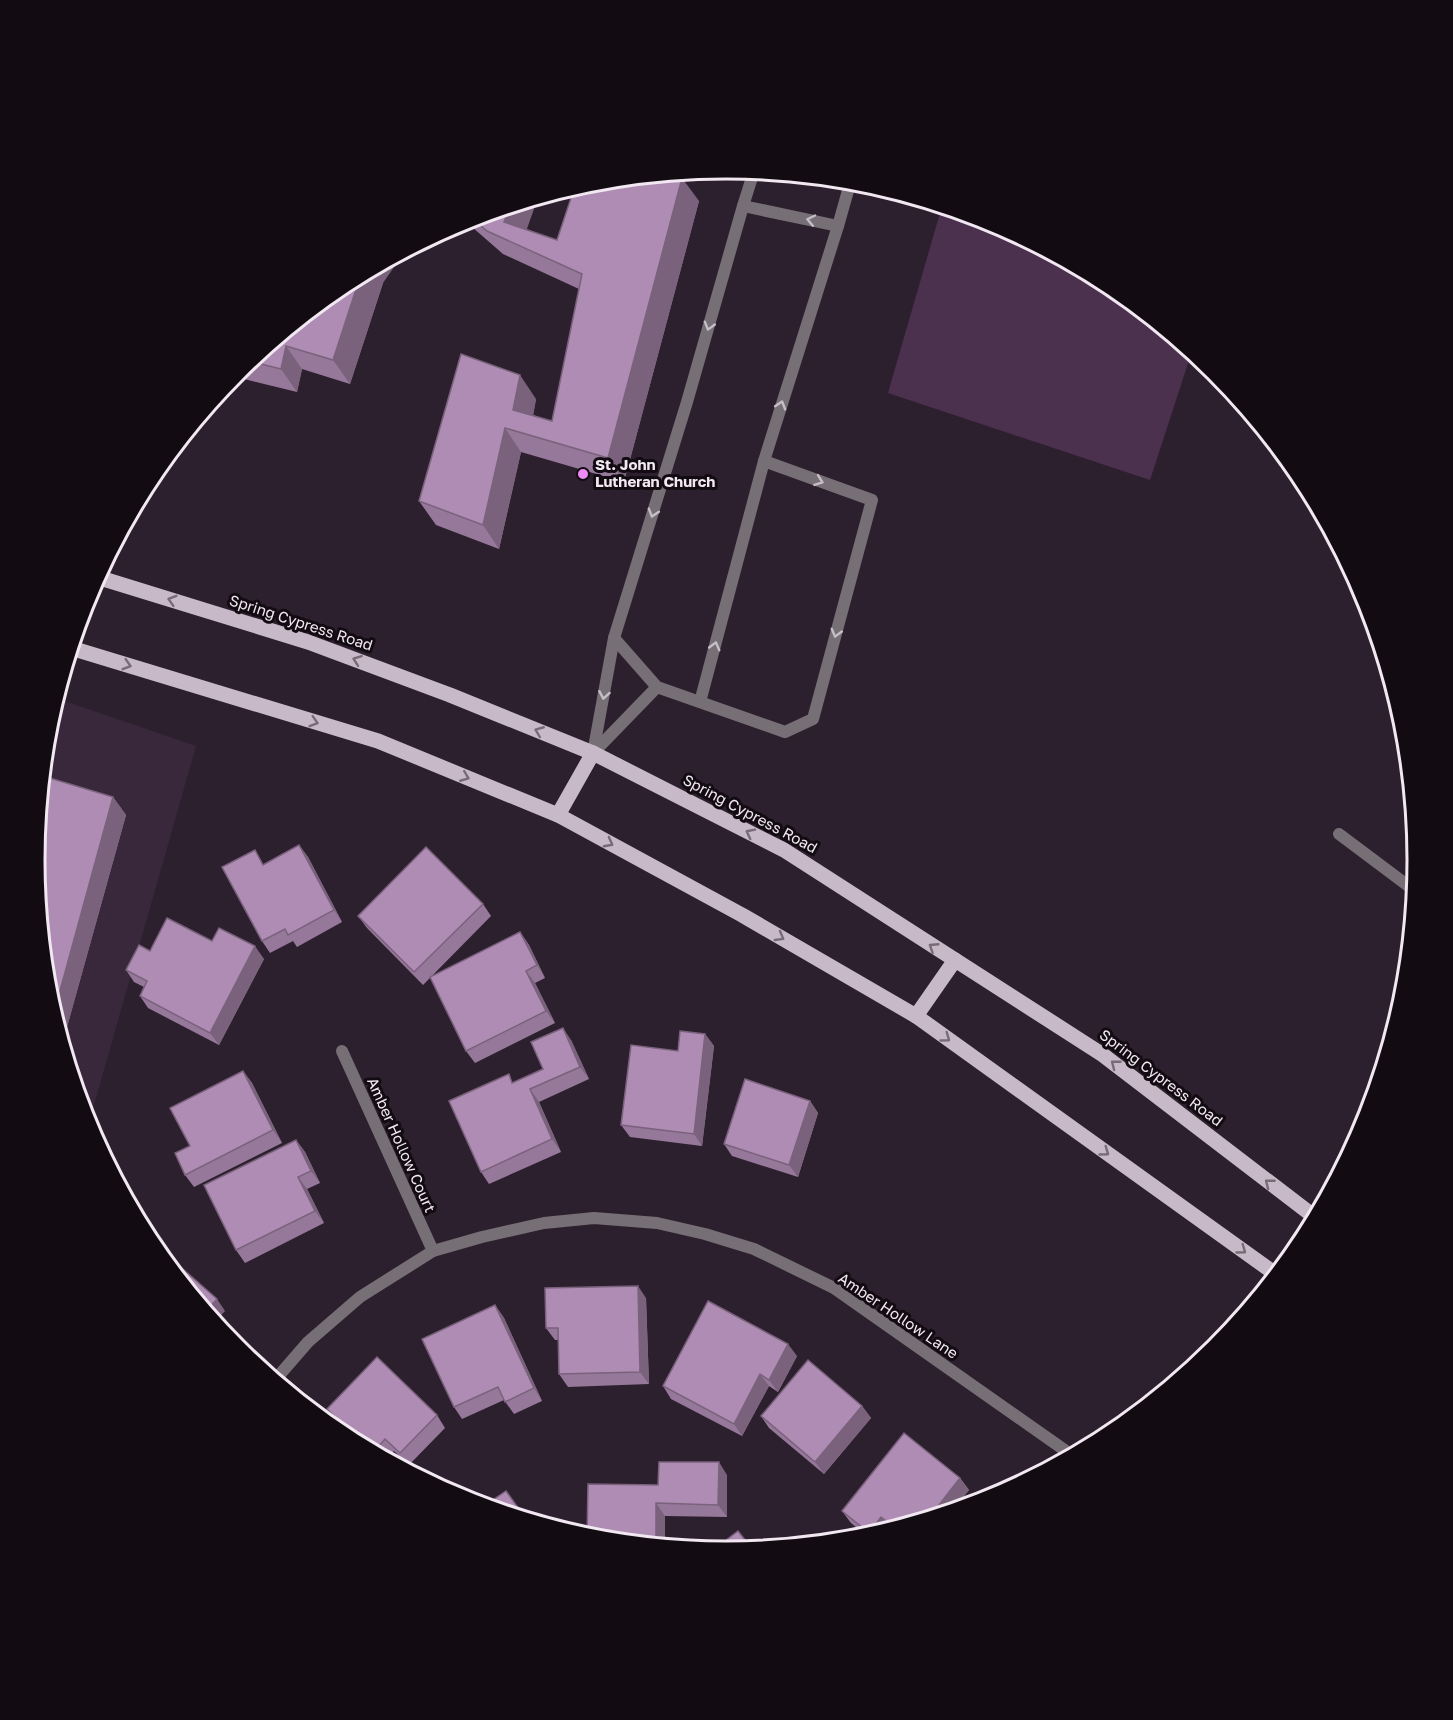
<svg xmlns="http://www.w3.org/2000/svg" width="1453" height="1720" font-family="'Golos Text',sans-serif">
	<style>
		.built { fill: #39273b }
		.garden { fill: #4b314e }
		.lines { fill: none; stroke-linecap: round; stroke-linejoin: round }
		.service { stroke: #766f76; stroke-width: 12 }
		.minor { stroke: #766f76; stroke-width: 12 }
		.primary { stroke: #c8b9c9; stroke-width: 15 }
		.wall { fill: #96789a }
		.shaded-wall { fill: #7a627d }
		.building { fill: #af8cb3; stroke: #7a627d; stroke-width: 1.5 }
		.oneway { stroke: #c6bec7 }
		.oneway2 { stroke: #766b77 }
		.poi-dot { fill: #ed8cf9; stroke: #120c12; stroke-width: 2 }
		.labels { text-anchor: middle; stroke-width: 6; stroke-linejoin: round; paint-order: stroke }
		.poi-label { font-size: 15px; font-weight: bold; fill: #f1e8f2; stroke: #120c12; text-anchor: start }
		.street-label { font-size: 15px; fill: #f1e8f2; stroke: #120c12 }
		.rim { fill: none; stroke: #f1e8f2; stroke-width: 3 }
	</style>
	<rect width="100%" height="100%" fill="#2d202e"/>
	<!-- built -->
	<polygon class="built" points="56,698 196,746 88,1126 48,995 35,860 48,725"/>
	<!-- garden -->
	<polygon class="garden" points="942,206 992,221 1111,285 1192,351 1150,480 888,393"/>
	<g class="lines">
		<!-- service -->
		<g class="service">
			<polyline points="743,206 754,171"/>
			<polyline points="838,226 851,180"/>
			<polyline points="614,638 657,687 785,732 813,719 872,500 764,461"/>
			<polyline points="593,753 614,638 687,402 743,206 838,226 764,461 700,702"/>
			<polyline points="593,753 657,687"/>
		</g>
		<!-- minor -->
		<g class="minor">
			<polyline points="1339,834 1415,891"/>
			<polyline points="342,1051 433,1251"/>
			<polyline points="275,1380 308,1342 360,1297 433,1251 482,1237 544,1223 594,1218 657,1223 705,1234 754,1249 834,1288 1073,1456"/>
		</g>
		<!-- primary -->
		<g class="primary">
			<polyline points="97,577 308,642 450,695 593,753 784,850 1103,1055 1316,1218"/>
			<polyline points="71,648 378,741 558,815 742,915 916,1016 1277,1275"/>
			<polyline points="558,815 593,753"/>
			<polyline points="916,1016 955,960"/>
		</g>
	</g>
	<!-- wall -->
	<g class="wall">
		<polygon points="538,197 526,230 557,240 699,201 624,482 521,452 499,549 436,525 419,501 536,399 533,415 552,421 579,289 503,254 464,220"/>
		<polygon points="383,283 350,384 302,369 297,392 232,376 237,370 342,284"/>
		<polygon points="113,797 126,815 67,1027 59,1032 48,995"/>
		<polygon points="299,845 308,857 342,922 297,947 293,941 270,953 262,941 264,864"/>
		<polygon points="483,904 491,916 423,985 367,928 358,916"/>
		<polygon points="520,932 529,945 545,978 535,983 555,1023 475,1063 466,1051"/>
		<polygon points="212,941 264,959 219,1045 148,1008 140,996 144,987 134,982 126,970 150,951"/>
		<polygon points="705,1034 714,1046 702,1146 630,1137 621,1125 678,1051"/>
		<polygon points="571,1040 589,1079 539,1102 561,1152 489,1184 481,1172 514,1082 543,1069"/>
		<polygon points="243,1071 252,1083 282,1143 194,1187 185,1175 190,1146"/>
		<polygon points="810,1101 818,1113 798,1177 732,1156 724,1144"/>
		<polygon points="296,1140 305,1152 320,1183 307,1189 324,1223 245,1263 236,1250"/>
		<polygon points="646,1298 649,1384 568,1387 559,1374 558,1340 555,1340 546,1328"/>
		<polygon points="495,1305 504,1318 542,1401 514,1414 504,1400 462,1419 454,1407"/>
		<polygon points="797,1356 778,1392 769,1386 742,1436 671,1399 663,1386"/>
		<polygon points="862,1406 871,1418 824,1474 769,1428 761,1416"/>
		<polygon points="327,1409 437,1415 445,1428 409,1465 394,1451 386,1459 359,1444 335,1421"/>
		<polygon points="727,1475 727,1517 665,1516 665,1546 591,1539 658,1485"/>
		<polygon points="960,1478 969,1490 952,1511 868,1537 851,1523 842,1511"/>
	</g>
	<!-- shaded-wall -->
	<g class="shaded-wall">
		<polygon points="682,178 699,201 624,482 608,458"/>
		<polygon points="538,197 521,246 504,222 510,206"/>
		<polygon points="405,251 383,283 350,384 333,360 361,274"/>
		<polygon points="286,346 302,369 297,392 281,369"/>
		<polygon points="520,375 536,399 530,433 513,410"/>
		<polygon points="505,428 521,452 499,549 483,525"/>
		<polygon points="113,797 126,815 67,1027 55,1009"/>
		<polygon points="299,845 308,857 342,922 334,910"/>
		<polygon points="520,932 529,945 545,978 537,965"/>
		<polygon points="255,946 264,959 219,1045 210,1033"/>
		<polygon points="526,971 535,983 555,1023 546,1011"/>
		<polygon points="563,1028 571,1040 589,1079 580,1067"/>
		<polygon points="705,1034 714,1046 702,1146 694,1134"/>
		<polygon points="243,1071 252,1083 282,1143 273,1130"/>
		<polygon points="530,1089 539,1102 561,1152 552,1139"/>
		<polygon points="810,1101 818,1113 798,1177 789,1165"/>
		<polygon points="296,1140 305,1152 320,1183 311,1171"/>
		<polygon points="298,1177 307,1189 324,1223 315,1211"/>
		<polygon points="638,1286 646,1298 649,1384 640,1372"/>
		<polygon points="217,1299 225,1311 215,1322 206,1311"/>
		<polygon points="495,1305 504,1318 542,1401 534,1388"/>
		<polygon points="788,1344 797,1356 778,1392 769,1380"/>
		<polygon points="760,1374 769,1386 742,1436 734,1424"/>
		<polygon points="862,1406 871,1418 824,1474 815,1462"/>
		<polygon points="719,1462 727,1475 727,1517 718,1505"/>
		<polygon points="960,1478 969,1490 952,1511 928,1519"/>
		<polygon points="656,1503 665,1516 665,1546 656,1545"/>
		<polygon points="881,1517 890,1530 871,1536 869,1533"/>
	</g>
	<!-- building -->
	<g class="building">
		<polygon points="667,174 682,178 608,458 505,428 483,525 419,501 461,354 520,375 513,410 552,421 582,274 487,231 472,218 510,206 504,222 557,240 575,186 592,181"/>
		<polygon points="361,274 333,360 286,346 281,369 249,361 342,284"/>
		<polygon points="43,776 113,797 55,1009 52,1010 48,995 34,860"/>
		<polygon points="299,845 334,910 288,935 285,929 262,941 222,867 255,850 263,865"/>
		<polygon points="426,847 483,904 414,972 358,916"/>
		<polygon points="167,918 212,941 219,928 255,946 210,1033 140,996 147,981 126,970 139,945 150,951"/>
		<polygon points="520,932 537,965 526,971 546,1011 466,1051 430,977"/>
		<polygon points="563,1028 580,1067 530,1089 552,1139 481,1172 449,1101 509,1074 512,1083 543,1069 531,1042"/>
		<polygon points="680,1031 705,1034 694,1134 621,1125 631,1045 678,1051"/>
		<polygon points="243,1071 273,1130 185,1175 175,1153 190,1146 170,1108"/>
		<polygon points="745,1079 810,1101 789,1165 724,1144"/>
		<polygon points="296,1140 311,1171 298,1177 315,1211 236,1250 204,1185"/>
		<polygon points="160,1249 217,1299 206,1311 157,1252"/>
		<polygon points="638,1286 640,1372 559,1374 558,1328 546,1328 545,1288"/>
		<polygon points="708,1301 788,1344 769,1380 760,1374 734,1424 663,1386"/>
		<polygon points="495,1305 534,1388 505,1402 498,1387 454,1407 422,1339"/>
		<polygon points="377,1357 437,1415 400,1453 385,1439 373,1452 367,1449 327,1409"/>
		<polygon points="808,1360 862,1406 815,1462 761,1416"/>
		<polygon points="904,1433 960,1478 928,1519 895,1528 881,1517 869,1533 842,1511"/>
		<polygon points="659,1462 719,1462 718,1505 656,1503 656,1545 591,1539 587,1537 588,1484 658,1485"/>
		<polygon points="506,1491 526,1519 484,1506"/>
		<polygon points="738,1531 752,1549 726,1552 712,1551"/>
	</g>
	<!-- one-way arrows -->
	<defs><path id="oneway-chevron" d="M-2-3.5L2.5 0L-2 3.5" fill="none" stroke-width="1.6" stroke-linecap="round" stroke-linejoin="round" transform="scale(1.5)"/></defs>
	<g class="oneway">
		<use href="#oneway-chevron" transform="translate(811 220) rotate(-168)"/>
		<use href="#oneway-chevron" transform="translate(709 326) rotate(106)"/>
		<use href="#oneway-chevron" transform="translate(781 405) rotate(-73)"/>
		<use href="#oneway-chevron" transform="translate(819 481) rotate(20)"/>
		<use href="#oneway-chevron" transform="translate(653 513) rotate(107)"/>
		<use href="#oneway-chevron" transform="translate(836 633) rotate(105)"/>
		<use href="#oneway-chevron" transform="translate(715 646) rotate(-75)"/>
		<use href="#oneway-chevron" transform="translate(604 695) rotate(100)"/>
	</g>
	<g class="oneway2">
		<use href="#oneway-chevron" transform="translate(172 600) rotate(-163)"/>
		<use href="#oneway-chevron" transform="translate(357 660) rotate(-160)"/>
		<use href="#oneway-chevron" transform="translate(127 665) rotate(17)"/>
		<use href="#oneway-chevron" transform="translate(314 722) rotate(17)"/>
		<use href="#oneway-chevron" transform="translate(539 731) rotate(-158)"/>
		<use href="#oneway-chevron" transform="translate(465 777) rotate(22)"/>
		<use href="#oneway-chevron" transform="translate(750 833) rotate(-153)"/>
		<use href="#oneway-chevron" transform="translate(609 843) rotate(28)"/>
		<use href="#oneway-chevron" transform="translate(780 937) rotate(30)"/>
		<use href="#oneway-chevron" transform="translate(933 947) rotate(-147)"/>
		<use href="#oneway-chevron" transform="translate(946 1038) rotate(36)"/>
		<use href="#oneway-chevron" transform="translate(1115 1064) rotate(-142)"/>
		<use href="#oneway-chevron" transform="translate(1105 1152) rotate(36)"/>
		<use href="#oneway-chevron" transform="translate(1269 1183) rotate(-142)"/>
		<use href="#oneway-chevron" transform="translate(1242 1250) rotate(36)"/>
	</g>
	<!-- markers -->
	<circle class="poi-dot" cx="583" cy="474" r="6"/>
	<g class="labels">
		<!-- poi labels -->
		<g class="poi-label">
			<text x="595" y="470">St. John<tspan x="595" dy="17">Lutheran Church</tspan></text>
		</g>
		<!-- street labels -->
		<g class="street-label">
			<text transform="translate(301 623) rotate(18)" y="5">Spring Cypress Road</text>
			<text transform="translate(750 814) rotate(28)" y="5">Spring Cypress Road</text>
			<text transform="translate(1161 1078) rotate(37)" y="5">Spring Cypress Road</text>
			<text transform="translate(401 1145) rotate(66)" y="5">Amber Hollow Court</text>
			<text transform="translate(898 1316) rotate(34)" y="5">Amber Hollow Lane</text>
		</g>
	</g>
	<!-- crop -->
	<path d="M0 0H1453V1720H0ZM45 860a681 681 0 1 1 1362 0a681 681 0 1 1-1362 0Z" fill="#120c12" fill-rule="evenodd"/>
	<path class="rim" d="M45 860a681 681 0 1 1 1362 0a681 681 0 1 1-1362 0Z"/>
</svg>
